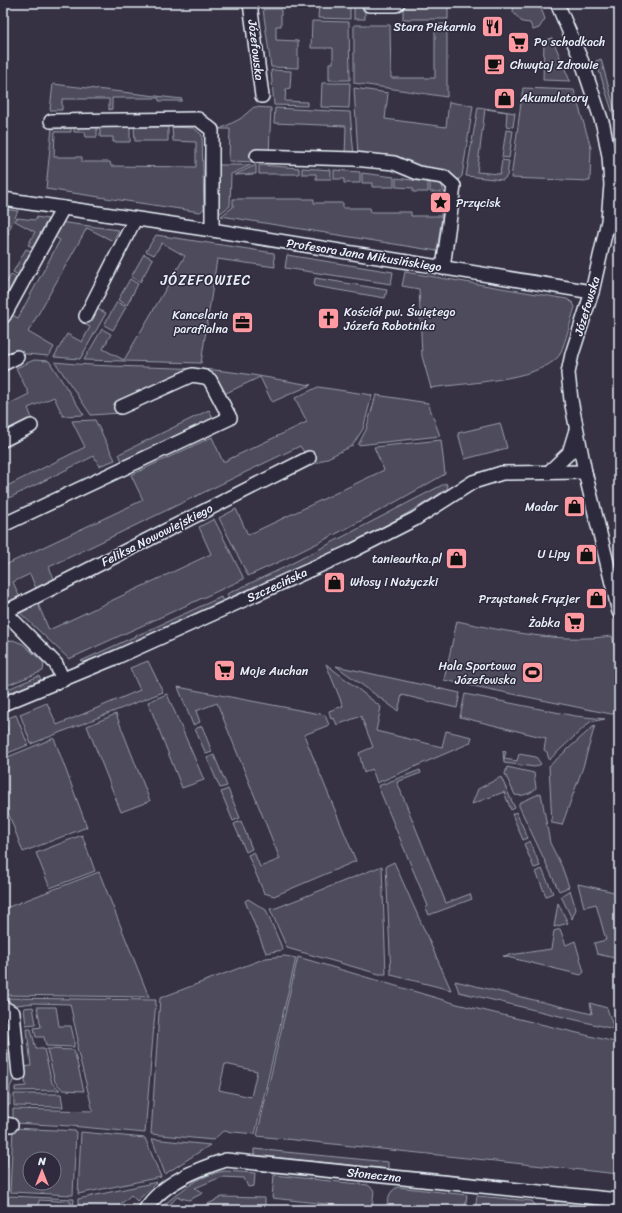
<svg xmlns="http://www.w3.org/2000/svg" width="622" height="1213" font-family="Sriracha,sans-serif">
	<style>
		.green { fill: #4d4b5c; stroke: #9a9eaa; fill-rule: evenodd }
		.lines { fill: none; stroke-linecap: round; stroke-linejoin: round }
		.minor-casing { stroke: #e8f1f8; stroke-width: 16 }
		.minor { stroke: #2f2a3d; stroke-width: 13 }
		.labels { text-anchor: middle; stroke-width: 3; stroke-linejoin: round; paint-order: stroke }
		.poi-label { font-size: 12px; fill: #e8f1f8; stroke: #2f2a3d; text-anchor: end }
		.street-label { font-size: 12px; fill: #e8f1f8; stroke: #2f2a3d }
		.quarter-label { font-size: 14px; letter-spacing: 1px; fill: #e8f1f8; stroke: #2f2a3d }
	</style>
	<rect width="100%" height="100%" fill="#363244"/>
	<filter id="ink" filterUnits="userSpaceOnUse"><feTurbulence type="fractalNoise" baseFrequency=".025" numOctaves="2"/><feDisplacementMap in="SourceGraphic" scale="8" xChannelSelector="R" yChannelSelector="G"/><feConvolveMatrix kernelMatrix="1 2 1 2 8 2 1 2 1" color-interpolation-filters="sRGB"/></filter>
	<g filter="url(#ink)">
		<!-- green -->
		<g class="green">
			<polygon points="319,3 350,3 350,19 318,18"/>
			<rect x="354" y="3" width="11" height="16"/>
			<rect x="403" y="3" width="45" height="16"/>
			<polygon points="514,3 539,3 545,19 539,28 533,30 530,23 522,22 513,12"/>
			<polygon points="263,9 281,9 281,26 276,26 276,40 298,41 298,68 271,67"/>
			<polygon points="312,21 349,22 350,80 329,80 329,63 333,63 333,48 311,48"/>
			<polygon points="435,24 447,24 447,97 354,83 354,25 390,25 391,78 435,78"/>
			<polygon points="552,38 570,81 543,80 544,41"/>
			<polygon points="601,59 619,126 619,137 615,120 596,61"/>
			<polygon points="271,70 291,71 290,88 286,89 285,101 307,102 307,106 274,105"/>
			<polygon points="322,83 350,83 349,108 321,107"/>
			<polygon points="53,84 182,99 182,101 159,101 159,98 112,98 112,109 109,110 109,99 62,99 62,110 50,110"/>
			<polygon points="354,88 388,93 385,119 446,127 449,102 473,106 462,176 454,184 358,156"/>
			<polygon points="523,88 574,90 591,148 590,181 511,178"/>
			<polygon points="254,107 271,108 269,154 255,154 255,162 229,161 230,129 220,129 240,119"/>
			<polygon points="478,107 515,113 513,127 506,126 507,112 485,109 477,172 500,174 502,160 509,161 507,176 503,180 466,176"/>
			<polygon points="275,108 350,112 354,156 345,156 346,126 274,123"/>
			<polygon points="52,127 71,127 71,132 55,132 54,157 82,157 82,162 110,162 111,166 196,167 196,142 173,141 172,127 194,128 202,135 204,209 200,212 46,189"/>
			<polygon points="74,127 97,127 97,137 86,137 85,132 74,132"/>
			<polygon points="100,127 130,127 130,142 113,142 113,137 100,137"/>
			<polygon points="134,127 168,127 168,141 135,141"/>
			<polygon points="506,130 513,131 509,158 502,157"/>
			<polygon points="219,165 251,165 231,174 230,206 219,214"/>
			<polygon points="256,165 256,174 234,175"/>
			<polygon points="259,165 299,168 299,174 259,174"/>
			<polygon points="302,168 331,170 331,179 316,179 316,174 302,174"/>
			<polygon points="334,170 360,172 360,183 344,183 344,179 334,179"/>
			<polygon points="362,173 394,177 394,187 372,187 372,183 362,183"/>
			<polygon points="396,178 428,182 428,192 413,192 413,188 396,187"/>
			<polygon points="430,182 441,184 445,194 437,251 221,216 233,207 233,199 314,199 314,203 343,203 343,208 370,208 371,212 411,212 411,216 441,216 441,192 430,192"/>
			<polygon points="3,209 18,211 8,232 9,233 5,240 3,240"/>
			<polygon points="36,217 48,219 33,247 28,245 35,232 15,221 17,218 36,220"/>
			<polygon points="59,222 119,230 113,241 87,228 28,332 54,347 49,356 3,352 3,322 5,323 10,314 18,318 60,240 53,236"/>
			<polygon points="156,235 274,253 275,267 217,259 201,363 84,360 102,329 111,334 103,349 124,360 185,256 162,243 154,255 146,251"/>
			<polygon points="26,249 31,251 18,275 13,272"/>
			<polygon points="144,254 153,259 140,282 131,277"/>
			<polygon points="287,255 393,272 391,284 285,268"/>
			<path d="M405,272l162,27 6,4 2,4c-3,9 -12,45 -17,50 -22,24 -96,26 -127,31l-9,-32 -3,-67 -17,-3z"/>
			<polygon points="11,275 16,277 5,299 3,298 3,289"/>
			<polygon points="315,278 387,290 385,298 314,286"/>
			<polygon points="130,279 138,284 127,305 118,300"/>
			<polygon points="117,302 126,307 113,330 104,325"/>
			<polygon points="95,308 106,313 80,359 54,357 67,334 82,342 90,327 86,325"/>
			<polygon points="34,360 49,361 84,415 63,416 54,397 28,408 33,421 3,434 3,407 29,394 16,368"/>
			<path d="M55,362c53,6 106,4 159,8 33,3 65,10 97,15l-39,17 -12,-25 -38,18 -14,-20 -88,38 -29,2z"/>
			<polygon points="318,387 372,395 363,429 352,446 315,464 310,454 306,455 300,446 49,567 56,583 37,591 30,574 13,582 21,600 11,605 3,598 3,566 143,500 131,475 212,437 223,462 307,422 295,398"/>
			<polygon points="376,395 428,403 440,436 358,445 366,430"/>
			<polygon points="209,410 216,423 124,466 119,454"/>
			<polygon points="95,420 115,460 99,466 94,456 3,501 3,488 85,447 72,421"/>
			<polygon points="500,423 507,448 465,459 458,433"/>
			<path d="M441,440l4,34c-64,37 -129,72 -197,102l-29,-58 17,-9 12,26 136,-65 -10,-23z"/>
			<path d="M446,483l2,5c-68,46 -144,77 -219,111l-2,-5 56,-26z"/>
			<polygon points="214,519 244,579 69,659 20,613 38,604 49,630 211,554 199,527"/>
			<polygon points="221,597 223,602 88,662 81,661"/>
			<path d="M457,621c51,11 104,22 155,15l7,30v47l-8,1 -167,-34z"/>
			<polygon points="13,640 23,644 44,663 43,671 3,687 3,642"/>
			<polygon points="148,661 163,692 31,744 20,714 47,703 57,725 140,690 130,668"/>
			<polygon points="326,664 381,707 376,731 442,747 446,731 472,737 470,743 377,783 372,769 364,773 359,753 373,747 361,716 337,725 334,718 331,719 329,711 343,706"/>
			<polygon points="336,666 460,693 457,708 402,695 398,711"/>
			<polygon points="39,676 41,680 3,696 3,691"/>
			<polygon points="178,687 325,715 329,725 304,735 356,861 274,896 264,893 248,855 254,852 260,867 280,859 217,703 196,711 200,722 193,725"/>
			<polygon points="167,694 204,780 182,788 148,702"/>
			<polygon points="465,694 575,716 605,719 590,722 549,760 547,752 544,750 546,738 460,717"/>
			<polygon points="116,714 150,801 121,812 87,726"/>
			<polygon points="16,715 28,745 3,755 3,732 8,730 3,720"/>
			<polygon points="595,725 583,767 562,825 552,823 549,766"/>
			<polygon points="202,726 212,752 206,754 195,729"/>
			<polygon points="54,738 87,827 23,852 3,799 3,759"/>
			<polygon points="503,751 506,752 504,759 517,761 519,754 536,757 541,764 535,767 504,763"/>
			<polygon points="214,755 227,786 220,788 207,758"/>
			<path d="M507,767l27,6 2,15c-3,5 -15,9 -21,7l-10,-21z"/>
			<polygon points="420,770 421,773 397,782 446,903 470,894 472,899 429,915 426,908 428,906 378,786"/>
			<polygon points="501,777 515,808 511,810 504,792 472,804 478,789"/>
			<polygon points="228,789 240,818 233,821 221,792"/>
			<polygon points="541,793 550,843 562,867 569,887 559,891 519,806 519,803"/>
			<polygon points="516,812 528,838 523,840 512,814"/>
			<polygon points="241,821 252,849 246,852 234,824"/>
			<polygon points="82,835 95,871 50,888 36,853"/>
			<polygon points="530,841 540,866 534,868 524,844"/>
			<polygon points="394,862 451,990 391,975 386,866"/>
			<polygon points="382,866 386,974 379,974 287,948 270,909 276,908"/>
			<polygon points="542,869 553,893 546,896 536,872"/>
			<polygon points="99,872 149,997 3,995 3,909"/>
			<polygon points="578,884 619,893 619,959 597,954 594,943 606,940 596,904 584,907"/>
			<polygon points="570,890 576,909 572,919 561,896"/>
			<polygon points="248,899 266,910 283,950 266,953 245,901"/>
			<polygon points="558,903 568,923 554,927"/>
			<polygon points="560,929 566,945 575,941 584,972 581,975 503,956 551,949 554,931"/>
			<path d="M285,956l11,2 -41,176 -32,-3 -10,9 -62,-6 9,-136 106,-40zM225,1064l32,7 -6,26 -32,-7z"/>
			<polygon points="298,957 457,1004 619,1043 619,1174 257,1136"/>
			<polygon points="455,981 592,1014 590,1003 607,1008 614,1029 459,992"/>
			<polygon points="3,998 156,1000 145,1133 71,1126 13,1123 13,1109 93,1111 77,1048 78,1040 70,1004 34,1003 7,1006 3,1005"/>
			<polygon points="33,1007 36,1024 26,1025 24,1008"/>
			<polygon points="37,1007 56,1007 59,1026 71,1026 74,1039 74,1047 46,1046 44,1037 36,1037 34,1028 41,1027"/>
			<polygon points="3,1011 7,1012 17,1073 10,1087 10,1105 3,1105"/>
			<polygon points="27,1029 31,1029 36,1049 44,1049 52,1083 60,1090 15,1091 15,1087 26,1086 23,1067 31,1066"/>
			<polygon points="47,1049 74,1050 84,1091 63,1090 55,1082"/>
			<polygon points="14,1094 61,1094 63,1107 14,1106"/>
			<polygon points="3,1127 9,1127 7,1168 3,1168"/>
			<path d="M13,1128l63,3 -3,64 -63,-3zM30,1159h24v24h-24z"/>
			<polygon points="81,1132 145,1138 161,1177 78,1194"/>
			<polygon points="152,1139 210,1145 165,1174"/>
			<polygon points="254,1149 388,1162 388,1169 254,1155"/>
			<path d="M225,1171l30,2 -1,13 -6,1 -4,-9 -23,-1 -26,11 8,5 -14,7 -12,-3 -12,13h-7c20,-17 40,-35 67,-39z"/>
			<polygon points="274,1175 368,1185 374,1190 372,1209 272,1198"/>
			<polygon points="157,1182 137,1201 131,1195 114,1210 78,1210 78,1199"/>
			<path d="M398,1187l69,8 -2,15h-79c2,-10 2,-19 12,-23z"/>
			<polygon points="10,1196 74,1199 73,1210 71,1210 71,1202 39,1200 38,1210 10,1210 8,1198"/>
			<polygon points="477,1196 532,1201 535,1205 536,1210 482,1207 481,1210 475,1210"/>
			<polygon points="222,1197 265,1198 265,1210 196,1210"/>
			<polygon points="560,1201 619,1206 619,1210 575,1210 555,1208 555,1202"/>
		</g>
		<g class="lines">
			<defs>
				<g id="minor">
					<polyline points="250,3 262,96"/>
					<polyline points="557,3 582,62 603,125 609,156 611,185 608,221 592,292 572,354 568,373 571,400 585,472 619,612"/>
					<polyline points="369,5 396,5 398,3"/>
					<polyline points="51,121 198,119 212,130 212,230"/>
					<polyline points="257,156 354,159 394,163 418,173 444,177 454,186 443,268"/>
					<polyline points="3,199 212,230 592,292"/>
					<polyline points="4,316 63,208"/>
					<polyline points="86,316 135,219"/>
					<polyline points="3,364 17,357"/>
					<polyline points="3,440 31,426"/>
					<polyline points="549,472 569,453 576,430"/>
					<polyline points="3,525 230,418 210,380 205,377 192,375 121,407"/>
					<polyline points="3,610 56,664 63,680"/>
					<polyline points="5,612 309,458"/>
					<polyline points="3,704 117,657 352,551 415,519 473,482 502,473 585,472"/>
					<polyline points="3,1007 13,1013 19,1074"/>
					<polyline points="3,1124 11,1125"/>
					<path d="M145,1210c17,-27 52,-41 81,-50l393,40"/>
				</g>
			</defs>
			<!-- minor casing -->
			<use href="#minor" class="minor-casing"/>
			<!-- minor -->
			<use href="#minor" class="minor"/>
		</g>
	</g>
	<!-- icons -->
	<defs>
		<symbol id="restaurant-square" viewBox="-11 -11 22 22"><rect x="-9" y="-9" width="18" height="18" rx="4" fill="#ff9aa2" stroke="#2f2a3d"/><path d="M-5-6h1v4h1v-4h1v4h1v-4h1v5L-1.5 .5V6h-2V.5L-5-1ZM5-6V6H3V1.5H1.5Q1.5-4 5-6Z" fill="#111"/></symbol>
		<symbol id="supermarket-square" viewBox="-11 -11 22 22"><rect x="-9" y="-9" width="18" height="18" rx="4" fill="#ff9aa2" stroke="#2f2a3d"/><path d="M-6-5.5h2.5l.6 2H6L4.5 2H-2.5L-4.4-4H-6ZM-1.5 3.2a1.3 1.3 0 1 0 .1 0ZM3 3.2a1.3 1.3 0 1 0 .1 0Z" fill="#111"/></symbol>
		<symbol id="cafe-square" viewBox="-11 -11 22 22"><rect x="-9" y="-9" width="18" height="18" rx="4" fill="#ff9aa2" stroke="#2f2a3d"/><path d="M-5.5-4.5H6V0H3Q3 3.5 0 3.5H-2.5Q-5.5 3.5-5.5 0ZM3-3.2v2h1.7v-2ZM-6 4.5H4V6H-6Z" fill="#111"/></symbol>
		<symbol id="shop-square" viewBox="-11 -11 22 22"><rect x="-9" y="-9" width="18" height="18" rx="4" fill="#ff9aa2" stroke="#2f2a3d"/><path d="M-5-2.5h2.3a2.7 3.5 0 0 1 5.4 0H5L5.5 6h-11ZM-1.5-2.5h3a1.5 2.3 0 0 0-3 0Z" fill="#111"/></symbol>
		<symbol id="sight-square" viewBox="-11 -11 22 22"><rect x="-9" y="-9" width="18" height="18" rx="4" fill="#ff9aa2" stroke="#2f2a3d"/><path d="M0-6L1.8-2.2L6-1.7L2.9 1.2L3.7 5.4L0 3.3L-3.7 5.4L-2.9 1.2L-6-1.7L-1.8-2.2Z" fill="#111"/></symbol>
		<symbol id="church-square" viewBox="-11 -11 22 22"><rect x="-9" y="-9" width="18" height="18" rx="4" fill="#ff9aa2" stroke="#2f2a3d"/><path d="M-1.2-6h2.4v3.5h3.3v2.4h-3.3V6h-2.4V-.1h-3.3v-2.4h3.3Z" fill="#111"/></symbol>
		<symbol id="office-square" viewBox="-11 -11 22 22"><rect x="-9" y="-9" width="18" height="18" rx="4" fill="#ff9aa2" stroke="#2f2a3d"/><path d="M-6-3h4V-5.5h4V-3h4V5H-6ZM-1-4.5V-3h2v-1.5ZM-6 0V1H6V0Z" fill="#111"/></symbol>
		<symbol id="stadium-square" viewBox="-11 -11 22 22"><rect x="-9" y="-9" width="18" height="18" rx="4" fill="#ff9aa2" stroke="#2f2a3d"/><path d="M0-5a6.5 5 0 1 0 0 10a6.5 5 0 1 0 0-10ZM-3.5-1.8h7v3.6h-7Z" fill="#111"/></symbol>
	</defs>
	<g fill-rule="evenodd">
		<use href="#restaurant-square" x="480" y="14" width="25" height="25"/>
		<use href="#supermarket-square" x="506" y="30" width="25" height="25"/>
		<use href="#cafe-square" x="482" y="52" width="25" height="25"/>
		<use href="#shop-square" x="492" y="86" width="25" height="25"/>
		<use href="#sight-square" x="428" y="190" width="25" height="25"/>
		<use href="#church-square" x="316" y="306" width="25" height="25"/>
		<use href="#office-square" x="230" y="310" width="25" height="25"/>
		<use href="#shop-square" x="562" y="494" width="25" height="25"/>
		<use href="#shop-square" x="574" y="542" width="25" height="25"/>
		<use href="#shop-square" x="444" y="546" width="25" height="25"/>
		<use href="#shop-square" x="322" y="570" width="25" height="25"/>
		<use href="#shop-square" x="584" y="586" width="25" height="25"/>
		<use href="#supermarket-square" x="562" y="610" width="25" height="25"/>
		<use href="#supermarket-square" x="212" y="658" width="25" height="25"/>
		<use href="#stadium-square" x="520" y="660" width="25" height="25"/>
	</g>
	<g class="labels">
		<!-- poi labels -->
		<g class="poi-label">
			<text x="476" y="31">Stara Piekarnia</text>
			<text x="534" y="46" text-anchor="start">Po schodkach</text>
			<text x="510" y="69" text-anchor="start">Chwytaj Zdrowie</text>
			<text x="520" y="102" text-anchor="start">Akumulatory</text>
			<text x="456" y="207" text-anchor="start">Przycisk</text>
			<text x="344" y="316" text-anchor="start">Kościół pw. Świętego<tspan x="344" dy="14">Józefa Robotnika</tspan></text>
			<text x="228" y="319">Kancelaria<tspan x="228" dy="14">parafialna</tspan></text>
			<text x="558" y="511">Madar</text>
			<text x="570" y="558">U Lipy</text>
			<text x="442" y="563">tanieautka.pl</text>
			<text x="350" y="586" text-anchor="start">Włosy i Nożyczki</text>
			<text x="580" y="603">Przystanek Fryzjer</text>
			<text x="560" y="627">Żabka</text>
			<text x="516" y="670">Hala Sportowa<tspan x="516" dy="14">Józefowska</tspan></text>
			<text x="240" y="675" text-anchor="start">Moje Auchan</text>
		</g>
		<!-- street labels -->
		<g class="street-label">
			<text transform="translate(256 50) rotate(83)" y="4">Józefowska</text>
			<text transform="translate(364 255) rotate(9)" y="4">Profesora Jana Mikusińskiego</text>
			<text transform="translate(587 306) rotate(-73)" y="4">Józefowska</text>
			<text transform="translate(157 535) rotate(-27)" y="4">Feliksa Nowowiejskiego</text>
			<text transform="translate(277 585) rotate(-25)" y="4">Szczecińska</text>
			<text transform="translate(374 1175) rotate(6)" y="4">Słoneczna</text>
		</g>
		<!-- quarter labels -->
		<g class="quarter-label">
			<text x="206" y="285">JÓZEFOWIEC</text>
		</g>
	</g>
	<!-- margin -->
	<rect width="622" height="1213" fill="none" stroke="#2f2a3d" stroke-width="16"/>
	<rect x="8" y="8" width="606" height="1197" fill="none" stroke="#e8f1f8" stroke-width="1.5" filter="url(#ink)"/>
	<!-- north arrow -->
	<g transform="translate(42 1171)"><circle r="19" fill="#2f2a3d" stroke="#797a88"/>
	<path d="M0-3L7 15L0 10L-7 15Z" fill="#ff9aa2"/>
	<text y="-6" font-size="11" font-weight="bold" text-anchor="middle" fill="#e8f1f8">N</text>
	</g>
</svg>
